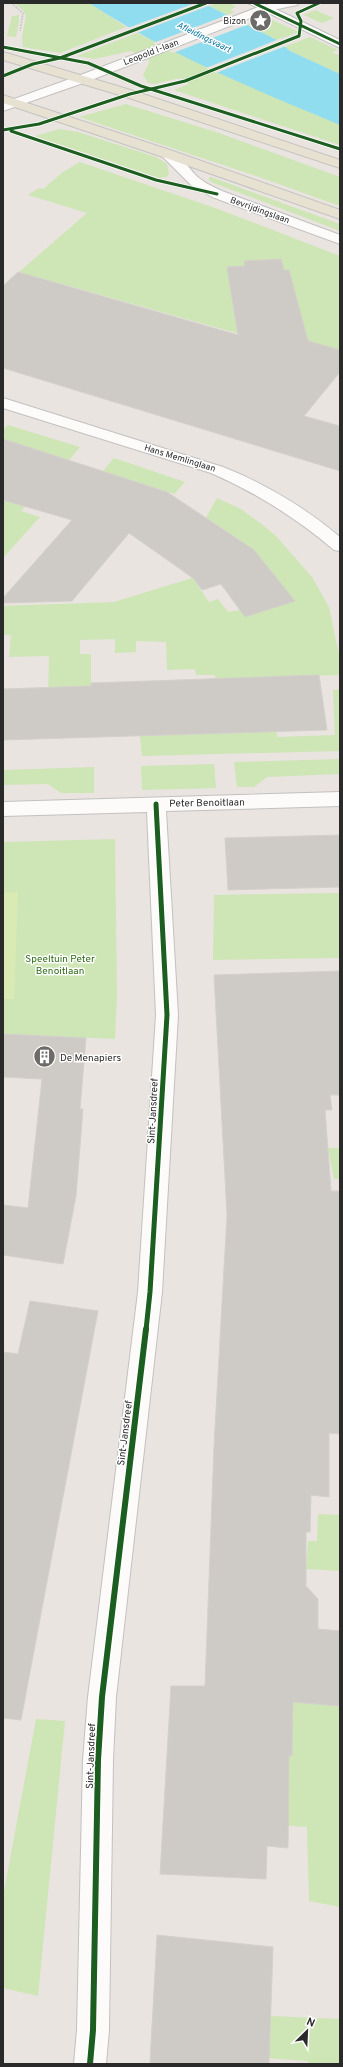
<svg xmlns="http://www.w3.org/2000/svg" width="343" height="2067" font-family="Overpass,sans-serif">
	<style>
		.green { fill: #cee5b6; fill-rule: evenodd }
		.pitch { fill: #daeab4 }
		.water { fill: #8fddee }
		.pier { fill: #e9e4df }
		.building { fill: #cecac6; stroke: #d4d0cb }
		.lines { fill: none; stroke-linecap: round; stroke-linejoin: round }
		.street-casing { stroke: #c2c0c1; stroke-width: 2 }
		.secondary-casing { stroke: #c2c0c1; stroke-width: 2 }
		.primary-casing { stroke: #c4c3c1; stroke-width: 2 }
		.path { stroke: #c6c6c5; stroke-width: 1.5; stroke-dasharray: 2 1; stroke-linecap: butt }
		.street { fill: #fcfbfa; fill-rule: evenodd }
		.secondary { fill: #fcfbfa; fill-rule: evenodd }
		.primary { fill: #e7e1d2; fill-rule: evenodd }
		.cycleway-far2-casing { stroke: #fff; stroke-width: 4.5 }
		.cycleway-far1-casing { stroke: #fff; stroke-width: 8 }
		.cycleway-casing { stroke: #fff; stroke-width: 9 }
		.cycleway-far2 { stroke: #1b5e20; stroke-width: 3 }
		.cycleway-far1 { stroke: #1b5e20; stroke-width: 5 }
		.cycleway { stroke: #1b5e20; stroke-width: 6 }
		.labels { text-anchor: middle; stroke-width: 3; stroke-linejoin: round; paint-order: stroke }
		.far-poi-label { font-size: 9px; fill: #2a2a2a; stroke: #fff; text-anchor: end }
		.far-water-label { font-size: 9px; font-style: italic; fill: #0777a0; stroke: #fff }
		.far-street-label { font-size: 9px; fill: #2a2a2a; stroke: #fff }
		.street-label { font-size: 10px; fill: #2a2a2a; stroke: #fff }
		.park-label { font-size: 10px; fill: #2e6a17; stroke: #fff }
		.poi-label { font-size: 10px; fill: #2a2a2a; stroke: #fff; text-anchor: start }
	</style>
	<rect width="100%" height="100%" fill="#e9e4df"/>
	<!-- green -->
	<g class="green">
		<polygon points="14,3 89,3 126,27 60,53 23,47 22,36 26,16 23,10"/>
		<path d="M217,3c7,0 14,-1 19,4l-6,3 5,2 -8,3 -18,-9z"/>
		<polygon points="315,10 334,18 322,23 304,15"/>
		<polygon points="19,15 19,22 16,37 7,36 12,16"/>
		<polygon points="272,20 299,32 277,40 246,25 255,21 260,24"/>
		<polygon points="137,33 228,77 340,125 340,145 174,90 189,84 180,78 154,84 148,83 143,75 150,61 131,51 94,59 77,56"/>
		<polygon points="310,37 338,50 332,52 340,56 340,74 290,51 284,47"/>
		<polygon points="126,104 219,133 340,177 340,206 253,175 79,117"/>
		<polygon points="59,129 78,132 156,157 167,164 169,173 167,177 159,178 35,136"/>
		<polygon points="80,162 218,209 340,256 340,362 19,272 87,213 28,195 39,188 43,189 63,172"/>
		<polygon points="211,177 340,224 340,231 211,182 208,179"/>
		<polygon points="8,425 80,447 69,460 3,439 3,430"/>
		<polygon points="114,458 185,482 174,494 103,471"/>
		<polygon points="3,495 25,507 21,511 40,517 3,558"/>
		<path d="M217,498l24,11 19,14 15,12 37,42 17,30 11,53v15l-71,2 8,60 58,-2 -2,-45 7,-1v62l-198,5 -2,-20 94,-3 -4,-39 -14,-10 -1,-9h-19l-1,-6 -28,1 -1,-28 -30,-1v11l-21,1v-14l-35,1v14h11v38l-43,4 1,-40 -40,1 2,-22h-8v-29l111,-4 78,-24 -12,-9 62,-27 -36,-24zM269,568l25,33 -28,9 -3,-4 -22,6 -1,-2 -12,2 -10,-13 -9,3 -16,-23z"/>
		<polygon points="340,759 340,774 267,777 254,787 237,787 234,762"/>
		<polygon points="214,764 216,788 142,790 141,766"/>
		<polygon points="94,767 94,793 61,793 48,784 3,785 3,770"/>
		<polygon points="115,839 117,995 115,1039 3,1034 3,842"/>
		<polygon points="340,893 340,958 213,960 214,895"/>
		<polygon points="328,1148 340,1148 340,1179 334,1179"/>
		<polygon points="318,1514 340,1515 340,1571 306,1569 308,1541 317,1541"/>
		<polygon points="293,1702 340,1706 340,1907 309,1901 307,1827 279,1825 265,1754 292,1756"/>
		<polygon points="36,1719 65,1721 38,1996 3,1988 3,1897"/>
		<polygon points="153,2006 271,2016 340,2019 340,2064 308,2064 308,2061 150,2050"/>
	</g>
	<!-- pitch -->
	<polygon class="pitch" points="18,892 14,999 3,999 3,893"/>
	<!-- water -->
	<path class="water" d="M89,3h114l74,37 13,11 50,23v51c-86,-36 -173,-71 -251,-122z"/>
	<!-- pier -->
	<g class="pier">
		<polygon points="195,3 208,3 211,5 134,34 125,29"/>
		<polygon points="230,14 249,24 173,53 153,43"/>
		<polygon points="279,39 286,46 216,73 206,68"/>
	</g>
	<!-- building -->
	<g class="building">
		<polygon points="281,259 284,270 289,270 308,341 340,350 340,372 304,416 340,426 340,471 3,368 3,286 18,272 238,335 227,267 245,266 244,261"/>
		<polygon points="3,439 167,492 254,550 295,601 245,617 221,584 202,590 193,578 129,533 72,601 3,603 3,598 72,520 3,500"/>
		<polygon points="319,675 327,730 3,740 3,689 91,686 91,683"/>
		<polygon points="340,835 340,887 228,890 225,838"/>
		<polygon points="340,971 340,1095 330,1095 332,1110 325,1110 331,1191 340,1191 340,1434 329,1433 329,1497 311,1495 310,1532 306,1532 306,1586 318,1599 318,1629 340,1631 340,1706 293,1702 292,1756 289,1756 288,1848 267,1846 266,1879 160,1874 171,1686 205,1686 214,1446 227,1215 214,975"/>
		<polygon points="3,1034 86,1038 80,1109 83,1109 76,1196 63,1264 3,1255 3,1205 28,1208 42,1079 3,1077"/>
		<polygon points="30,1301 98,1311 21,1720 3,1718 3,1352 18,1354"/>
		<polygon points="157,1935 273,1947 269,2064 150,2064"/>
	</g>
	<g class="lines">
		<defs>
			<g id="street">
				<polygon points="248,3 263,3 340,40 340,48"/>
				<path d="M168,150c13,3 21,20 31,28 7,6 15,9 23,13l118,44v9l-128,-47 -21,-12 -28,-28 -1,-3 1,-3z"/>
				<path d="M3,398l220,69c43,17 81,40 117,70v14l-6,-1c-38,-32 -77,-57 -123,-77l-208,-65z"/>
				<polygon points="340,792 340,806 166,811 178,1015 162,1292 116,1697 113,1760 109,2030 106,2064 74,2064 77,2030 83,1760 88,1697 138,1292 156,1015 147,812 3,816 3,802"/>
			</g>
			<polygon id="secondary" points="274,3 299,3 297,5 268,11 86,82 3,111 3,103 78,76 261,6"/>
			<g id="primary">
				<polygon points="3,52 134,91 340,160 340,168 126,97 3,60"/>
				<polygon points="3,95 173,151 340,210 340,219 163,157 3,103"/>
			</g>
		</defs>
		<!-- street casing -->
		<use href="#street" class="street-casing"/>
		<!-- secondary casing -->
		<use href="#secondary" class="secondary-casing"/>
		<!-- primary casing -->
		<use href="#primary" class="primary-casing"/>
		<!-- path -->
		<polyline class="path" points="11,3 23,13 20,31"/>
		<!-- street -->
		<use href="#street" class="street"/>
		<!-- secondary -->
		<use href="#secondary" class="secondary"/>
		<!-- primary -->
		<use href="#primary" class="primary"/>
		<defs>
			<g id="cycleway-far2">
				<polyline points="254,3 340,44"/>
				<polyline points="3,47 88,63 141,86 340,149"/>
				<polyline points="3,76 33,64 60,58 206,3"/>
				<polyline points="3,130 39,124 130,94 185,81 299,36 301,21 297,13 319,3"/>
				<polyline points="11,131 156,180 217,194"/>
			</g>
			<polyline id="cycleway-far1" points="146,1330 150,1292 167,1015 156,804"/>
			<polyline id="cycleway" points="90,2064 93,2030 98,1760 102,1697 146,1329"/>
		</defs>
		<!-- cycleway-far2 casing -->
		<use href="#cycleway-far2" class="cycleway-far2-casing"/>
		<!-- cycleway-far1 casing -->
		<use href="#cycleway-far1" class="cycleway-far1-casing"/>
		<!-- cycleway casing -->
		<use href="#cycleway" class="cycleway-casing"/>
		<!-- cycleway-far2 -->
		<use href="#cycleway-far2" class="cycleway-far2"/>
		<!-- cycleway-far1 -->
		<use href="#cycleway-far1" class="cycleway-far1"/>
		<!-- cycleway -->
		<use href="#cycleway" class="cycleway"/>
	</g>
	<!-- icons -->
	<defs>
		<symbol id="sight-disc" viewBox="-11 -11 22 22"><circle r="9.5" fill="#6d6b69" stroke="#fff"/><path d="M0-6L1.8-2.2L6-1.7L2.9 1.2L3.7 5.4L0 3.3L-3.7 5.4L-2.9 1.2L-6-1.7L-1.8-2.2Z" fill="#fff"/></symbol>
		<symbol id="building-disc" viewBox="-11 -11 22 22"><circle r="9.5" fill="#6d6b69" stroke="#fff"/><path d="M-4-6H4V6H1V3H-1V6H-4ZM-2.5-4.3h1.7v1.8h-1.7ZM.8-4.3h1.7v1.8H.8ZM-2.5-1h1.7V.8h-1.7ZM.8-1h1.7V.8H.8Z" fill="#fff"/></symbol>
	</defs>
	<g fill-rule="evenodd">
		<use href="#sight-disc" x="248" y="8" width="25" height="25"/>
		<use href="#building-disc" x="32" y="1044" width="25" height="25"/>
	</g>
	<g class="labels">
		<!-- far-poi labels -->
		<g class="far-poi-label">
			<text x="246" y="24">Bizon</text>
		</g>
		<!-- far-water labels -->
		<g class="far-water-label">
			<text transform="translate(204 37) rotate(26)" y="3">Afleidingsvaart</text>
		</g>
		<!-- far-street labels -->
		<g class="far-street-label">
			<text transform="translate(151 52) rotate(-21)" y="3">Leopold I-laan</text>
			<text transform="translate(260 210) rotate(20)" y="3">Bevrijdingslaan</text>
			<text transform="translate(180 458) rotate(17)" y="3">Hans Memlinglaan</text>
		</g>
		<!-- street labels -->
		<g class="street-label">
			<text transform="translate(207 802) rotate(-1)" y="4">Peter Benoitlaan</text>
			<text transform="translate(152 1111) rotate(-87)" y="4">Sint-Jansdreef</text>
			<text transform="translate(124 1433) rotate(-83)" y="4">Sint-Jansdreef</text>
			<text transform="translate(90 1756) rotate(-88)" y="4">Sint-Jansdreef</text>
		</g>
		<!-- park labels -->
		<g class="park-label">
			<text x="60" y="962">Speeltuin Peter<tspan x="60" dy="12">Benoitlaan</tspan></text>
		</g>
		<!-- poi labels -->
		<g class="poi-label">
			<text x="60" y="1061">De Menapiers</text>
		</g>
	</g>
	<!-- border -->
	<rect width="343" height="2067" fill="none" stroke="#2a2a2a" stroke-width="8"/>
	<!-- north arrow -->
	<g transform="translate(307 2031) rotate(24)" stroke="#ffffff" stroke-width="3" paint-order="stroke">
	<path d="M0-3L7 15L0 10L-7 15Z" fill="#2a2a2a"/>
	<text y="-6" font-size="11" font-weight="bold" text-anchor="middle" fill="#2a2a2a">N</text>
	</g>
</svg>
